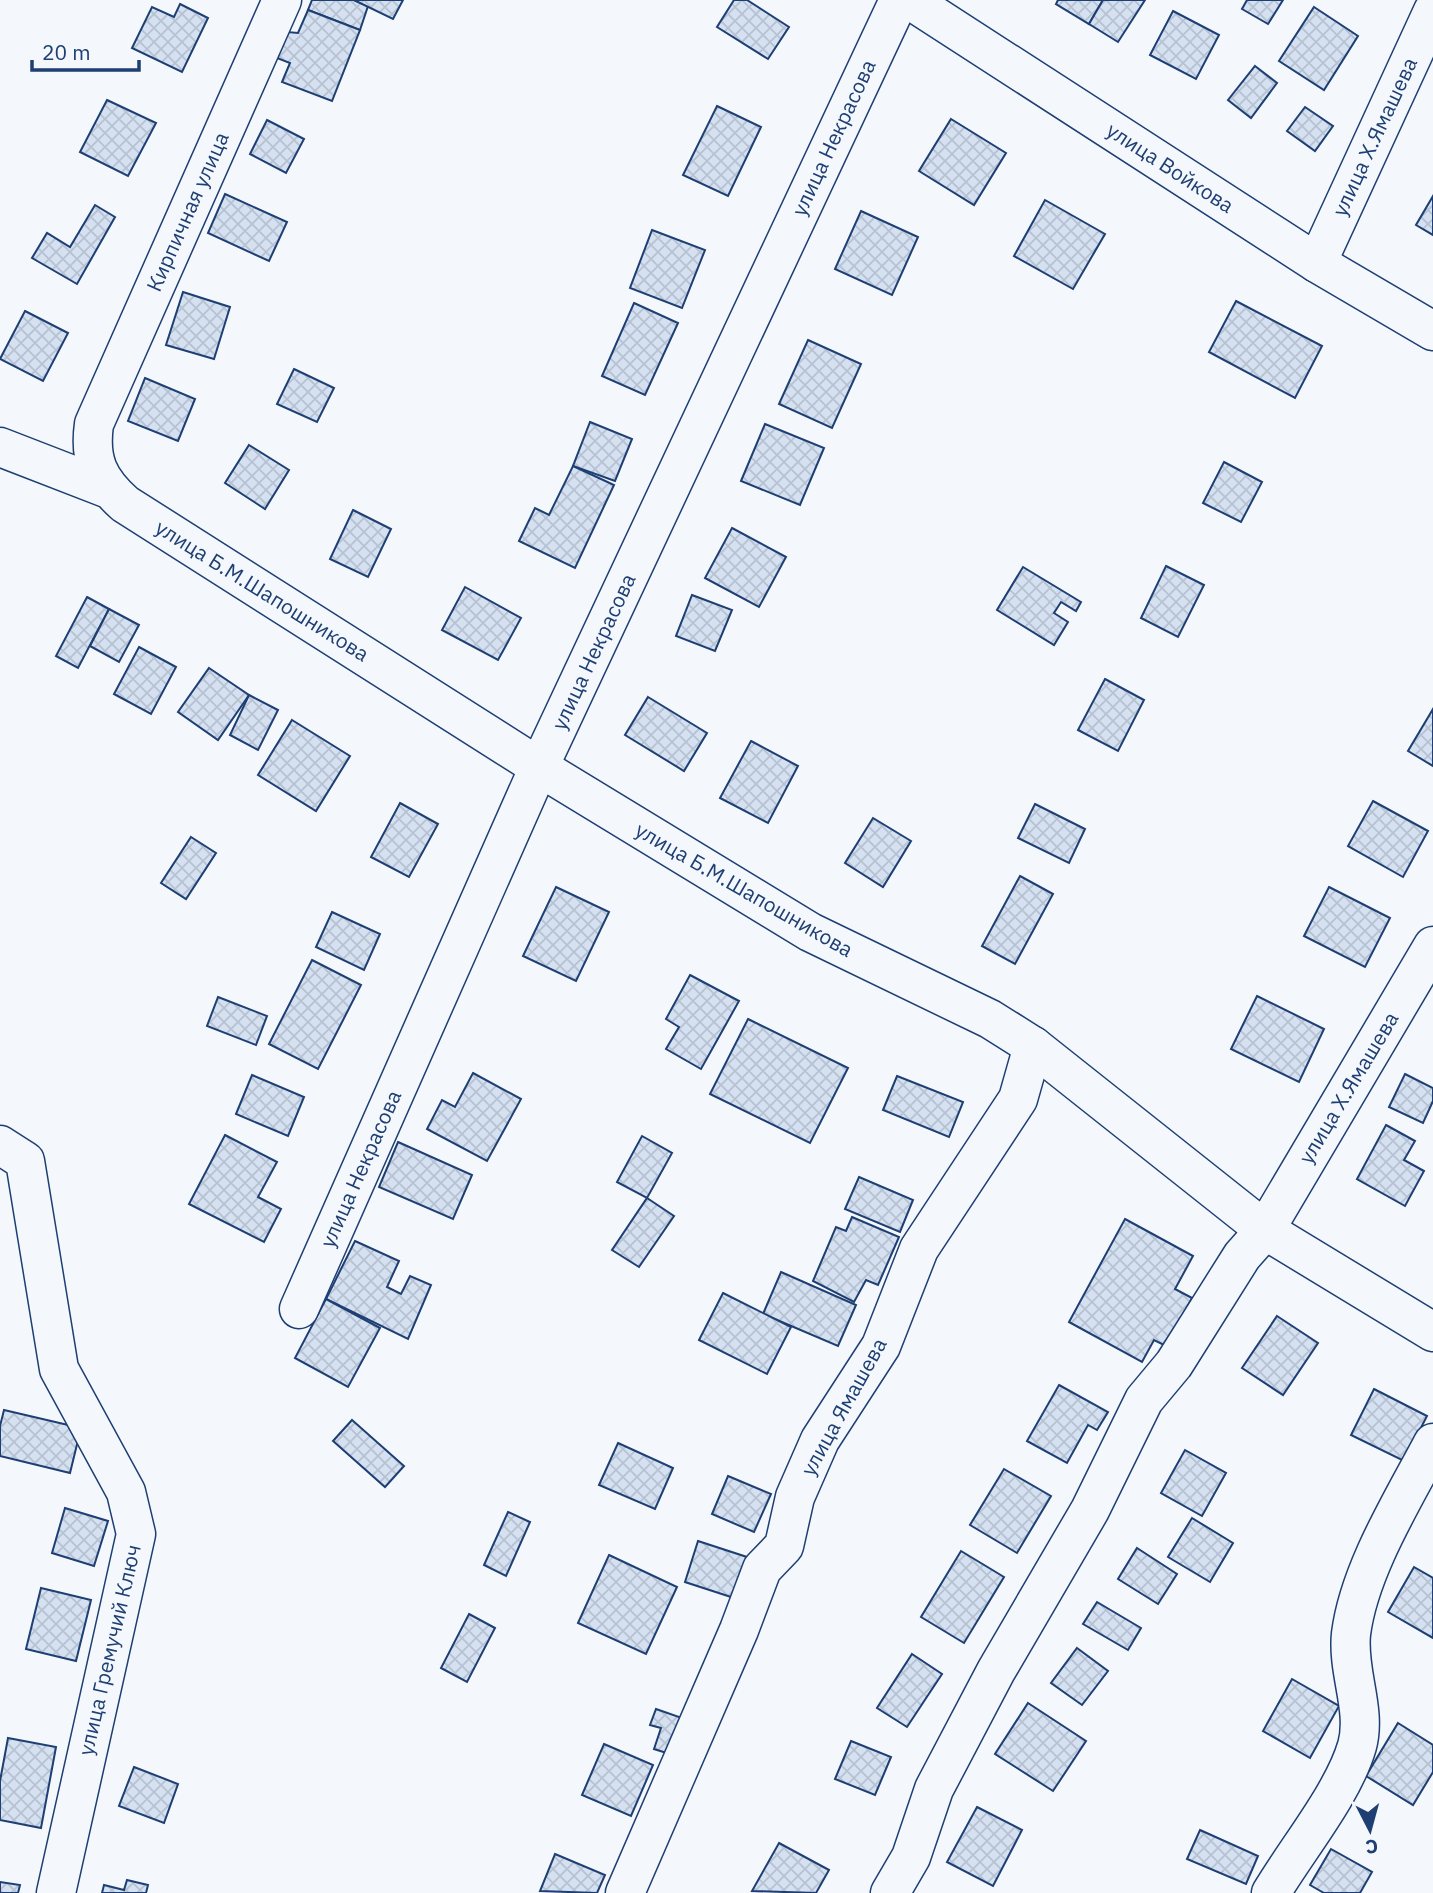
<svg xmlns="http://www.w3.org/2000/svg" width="1433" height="1893" font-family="'IBM Plex Sans',sans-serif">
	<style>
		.building { fill: url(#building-cross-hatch); stroke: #1d3f73; stroke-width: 2 }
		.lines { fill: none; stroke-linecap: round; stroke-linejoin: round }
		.minor-casing { stroke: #1d3f73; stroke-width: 41 }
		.minor { stroke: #f4f7fb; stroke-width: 38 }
		.labels { text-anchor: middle; stroke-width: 5; stroke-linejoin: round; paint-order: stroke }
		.street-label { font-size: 21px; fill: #1d3f73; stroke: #f4f7fb }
	</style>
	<defs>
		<pattern id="building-cross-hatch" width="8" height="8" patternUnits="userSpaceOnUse" patternTransform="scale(1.75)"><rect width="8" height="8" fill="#d5e0f0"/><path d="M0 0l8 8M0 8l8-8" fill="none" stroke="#b6c1d1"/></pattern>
	</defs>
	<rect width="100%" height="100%" fill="#f4f7fb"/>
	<!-- building -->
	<g class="building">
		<polygon points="312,0 354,0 368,6 360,30 308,10"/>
		<polygon points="354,0 403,0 393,19"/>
		<polygon points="734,0 747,0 789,27 768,59 717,27"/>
		<polygon points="1058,0 1103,0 1089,24 1056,4"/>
		<polygon points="1103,0 1145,0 1118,42 1089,24"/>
		<polygon points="1247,0 1283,0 1268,24 1242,9"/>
		<polygon points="180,4 208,18 182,72 132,48 152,7 174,17"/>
		<polygon points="1314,7 1358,36 1324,90 1279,61"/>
		<polygon points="308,10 360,30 332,101 282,82 290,63 277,58 287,32 298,33"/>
		<polygon points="1173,11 1219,35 1196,79 1150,55"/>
		<polygon points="1255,66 1277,83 1251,118 1228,100"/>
		<polygon points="107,100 156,123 128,176 80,152"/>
		<polygon points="717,106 761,127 728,196 683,175"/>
		<polygon points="1305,107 1333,126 1315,151 1287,131"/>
		<polygon points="951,119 1006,153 974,205 919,171"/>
		<polygon points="267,120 304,139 286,173 250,154"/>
		<polygon points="225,194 287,222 269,261 208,233"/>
		<polygon points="1433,196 1433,235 1416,225"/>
		<polygon points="1045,200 1105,234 1073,289 1014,256"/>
		<polygon points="95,205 115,217 77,284 32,258 47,233 70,247"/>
		<polygon points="861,211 918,237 892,295 835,269"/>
		<polygon points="652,230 705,250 682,308 630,288"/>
		<polygon points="183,292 230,307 214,359 166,345"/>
		<polygon points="1236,301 1322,346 1295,398 1209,352"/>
		<polygon points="634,303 678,323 645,395 602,376"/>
		<polygon points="25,311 68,333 43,381 0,359"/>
		<polygon points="808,340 861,364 832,428 779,404"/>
		<polygon points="294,369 334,388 317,422 277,404"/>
		<polygon points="145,378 195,399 178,441 128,421"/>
		<polygon points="590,422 632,439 615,481 573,466"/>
		<polygon points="765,424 824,448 800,505 741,481"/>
		<polygon points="249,445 289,470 265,509 225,483"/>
		<polygon points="1224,462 1262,482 1241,522 1203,503"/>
		<polygon points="573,466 614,485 575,568 519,541 535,508 549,515"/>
		<polygon points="353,510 391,529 368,577 330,559"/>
		<polygon points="732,528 786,557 759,607 705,578"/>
		<polygon points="1166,566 1204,585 1178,637 1141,618"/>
		<polygon points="1023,567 1081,602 1076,611 1061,602 1054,613 1068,622 1054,645 997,610"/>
		<polygon points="465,587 521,618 498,660 442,630"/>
		<polygon points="692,595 732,610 715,651 676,636"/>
		<polygon points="87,597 109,609 78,668 56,656"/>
		<polygon points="109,609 139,625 119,662 90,646"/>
		<polygon points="139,647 176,667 151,714 114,694"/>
		<polygon points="209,668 249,695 218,740 178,712"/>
		<polygon points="1105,679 1144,700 1118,751 1078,730"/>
		<polygon points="249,695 278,710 258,750 230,735"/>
		<polygon points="648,697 707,733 684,771 625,735"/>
		<polygon points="1433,709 1433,766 1408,751"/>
		<polygon points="292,720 350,756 316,811 258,775"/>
		<polygon points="751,741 798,766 768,823 720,798"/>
		<polygon points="1373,801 1428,831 1403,877 1348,846"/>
		<polygon points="400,803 438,824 409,877 371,857"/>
		<polygon points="1035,804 1085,829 1069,863 1018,838"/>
		<polygon points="873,818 911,841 883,887 845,863"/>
		<polygon points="191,837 216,853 186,899 161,883"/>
		<polygon points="1020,876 1053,894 1015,964 982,946"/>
		<polygon points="556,887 609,912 576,981 523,956"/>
		<polygon points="1329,887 1390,918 1365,967 1304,936"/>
		<polygon points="332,912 380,934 364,970 316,947"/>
		<polygon points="312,960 361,985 318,1069 269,1044"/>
		<polygon points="690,975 739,1001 701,1069 666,1049 679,1027 666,1019"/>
		<polygon points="1257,996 1324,1029 1299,1082 1231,1049"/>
		<polygon points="218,997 267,1016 256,1045 207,1026"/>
		<polygon points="748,1019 848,1068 810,1143 710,1094"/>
		<polygon points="473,1073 521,1099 487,1161 427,1129 442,1100 455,1107"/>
		<polygon points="1405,1074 1433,1088 1433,1101 1423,1123 1389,1107"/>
		<polygon points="252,1075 304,1097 288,1136 236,1114"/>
		<polygon points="897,1076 963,1102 949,1137 883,1110"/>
		<polygon points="1386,1125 1415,1141 1404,1160 1424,1171 1405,1206 1357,1179"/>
		<polygon points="225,1135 277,1162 258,1197 281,1209 264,1242 189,1204"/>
		<polygon points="642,1136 672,1153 647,1198 617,1182"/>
		<polygon points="398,1142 472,1175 453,1219 379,1187"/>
		<polygon points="859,1177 913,1200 900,1232 845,1209"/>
		<polygon points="647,1198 674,1216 639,1267 612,1250"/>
		<polygon points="852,1217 899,1237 878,1285 866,1280 854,1302 813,1281 836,1227 846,1231"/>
		<polygon points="1125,1219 1193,1256 1175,1289 1192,1298 1166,1346 1154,1340 1142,1362 1069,1322"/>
		<polygon points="355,1241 399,1261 387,1287 401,1294 410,1276 431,1285 408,1339 326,1299"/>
		<polygon points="781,1272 856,1305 838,1346 763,1314"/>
		<polygon points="723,1293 791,1327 767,1374 699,1340"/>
		<polygon points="326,1299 380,1328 348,1387 295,1358"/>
		<polygon points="1277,1316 1318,1343 1283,1395 1242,1368"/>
		<polygon points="1059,1385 1108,1412 1097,1430 1088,1425 1067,1463 1027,1441"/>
		<polygon points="1374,1389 1427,1416 1404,1461 1351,1435"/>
		<polygon points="4,1410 81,1428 70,1473 0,1456 0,1426"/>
		<polygon points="352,1420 404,1466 385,1487 333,1441"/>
		<polygon points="618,1443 673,1468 655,1509 599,1485"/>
		<polygon points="1185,1450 1226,1473 1202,1516 1161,1493"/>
		<polygon points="1004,1469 1051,1496 1017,1553 970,1525"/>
		<polygon points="728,1476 771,1494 754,1532 712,1514"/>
		<polygon points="65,1508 108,1521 94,1566 52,1553"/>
		<polygon points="508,1512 530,1522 506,1576 484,1565"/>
		<polygon points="1192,1518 1233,1543 1210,1582 1168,1557"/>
		<polygon points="698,1541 750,1558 737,1599 685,1582"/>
		<polygon points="1137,1548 1177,1574 1158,1604 1118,1579"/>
		<polygon points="961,1551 1004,1577 964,1643 921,1617"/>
		<polygon points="609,1555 677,1587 646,1654 578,1623"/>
		<polygon points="1414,1567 1433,1578 1433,1638 1388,1612"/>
		<polygon points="41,1588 91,1600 76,1661 26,1649"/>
		<polygon points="1097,1602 1141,1628 1128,1650 1083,1624"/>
		<polygon points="469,1614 495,1628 467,1682 441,1668"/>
		<polygon points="1077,1648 1108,1671 1082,1705 1051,1683"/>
		<polygon points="912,1654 942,1674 907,1727 877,1708"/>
		<polygon points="1292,1679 1339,1706 1310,1758 1263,1731"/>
		<polygon points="1028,1703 1086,1741 1053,1791 995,1754"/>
		<polygon points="656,1709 685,1719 673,1755 654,1749 661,1728 650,1725"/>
		<polygon points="1398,1723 1433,1745 1433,1772 1413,1805 1366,1776"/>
		<polygon points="8,1738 56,1747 41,1828 0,1820 0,1781"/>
		<polygon points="851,1741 891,1757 875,1795 835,1779"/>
		<polygon points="604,1744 653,1765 631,1816 582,1795"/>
		<polygon points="134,1767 178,1784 164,1823 119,1806"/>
		<polygon points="977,1807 1022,1830 993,1886 947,1862"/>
		<polygon points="1200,1830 1258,1856 1246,1884 1187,1859"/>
		<polygon points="779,1843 829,1870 816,1893 752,1891"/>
		<polygon points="1331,1849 1372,1872 1360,1893 1324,1893 1310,1885"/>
		<polygon points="555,1854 605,1875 597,1893 540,1891"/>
		<polygon points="127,1880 148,1885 146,1893 102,1893 104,1885 124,1890"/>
		<polygon points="0,1882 20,1885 18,1893 0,1893"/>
	</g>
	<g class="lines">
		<defs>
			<g id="minor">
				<path d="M282,0l-188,424c-5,36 4,56 31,80l414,263 271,165 180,87 43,27 232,184 168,102"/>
				<polyline points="910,0 1317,263 1433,331"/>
				<polyline points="1317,263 1433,11"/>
				<polyline points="0,447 106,488"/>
				<polyline points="0,1145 25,1161 59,1369 126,1492 136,1534 56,1893"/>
				<polyline points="299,1309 539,767 899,0"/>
				<polyline points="625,1893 739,1630 762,1569 784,1546 795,1497 820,1440 881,1346 919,1249 1018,1099 1033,1046"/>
				<polyline points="890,1893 911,1857 934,1789 996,1671 1090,1510 1144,1400 1174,1364 1242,1256 1265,1230 1433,946"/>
				<path d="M1271,1893c26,-44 72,-99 86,-147 10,-36 -10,-74 -6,-112 8,-64 52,-134 82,-191"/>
			</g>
		</defs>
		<!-- minor casing -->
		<use href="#minor" class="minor-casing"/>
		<!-- minor -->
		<use href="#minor" class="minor"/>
	</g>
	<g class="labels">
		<!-- street labels -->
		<g class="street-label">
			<text transform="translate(1375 137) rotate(-65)" y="7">улица Х.Ямашева</text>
			<text transform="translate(834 138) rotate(-65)" y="7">улица Некрасова</text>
			<text transform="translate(1170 168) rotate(33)" y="7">улица Войкова</text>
			<text transform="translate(188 212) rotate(-66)" y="7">Кирпичная улица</text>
			<text transform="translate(262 591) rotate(32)" y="7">улица Б.М.Шапошникова</text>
			<text transform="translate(594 652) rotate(-65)" y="7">улица Некрасова</text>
			<text transform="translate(744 890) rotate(30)" y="7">улица Б.М.Шапошникова</text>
			<text transform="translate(1349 1088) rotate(-59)" y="7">улица Х.Ямашева</text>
			<text transform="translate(361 1169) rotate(-66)" y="7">улица Некрасова</text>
			<text transform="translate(844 1407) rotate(-61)" y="7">улица Ямашева</text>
			<text transform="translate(110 1650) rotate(-77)" y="7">улица Гремучий Ключ</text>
		</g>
	</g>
	<!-- north arrow -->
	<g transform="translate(1370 1830) rotate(174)" stroke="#f4f7fb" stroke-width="5" paint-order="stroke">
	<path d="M0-5L12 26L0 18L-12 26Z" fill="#1d3f73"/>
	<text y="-10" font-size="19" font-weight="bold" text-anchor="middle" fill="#1d3f73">С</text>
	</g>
	<!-- scale -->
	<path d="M32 60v10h107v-10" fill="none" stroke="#1d3f73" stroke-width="3.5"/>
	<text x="42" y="60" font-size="21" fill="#1d3f73" stroke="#f4f7fb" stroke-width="5" paint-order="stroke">20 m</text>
</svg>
